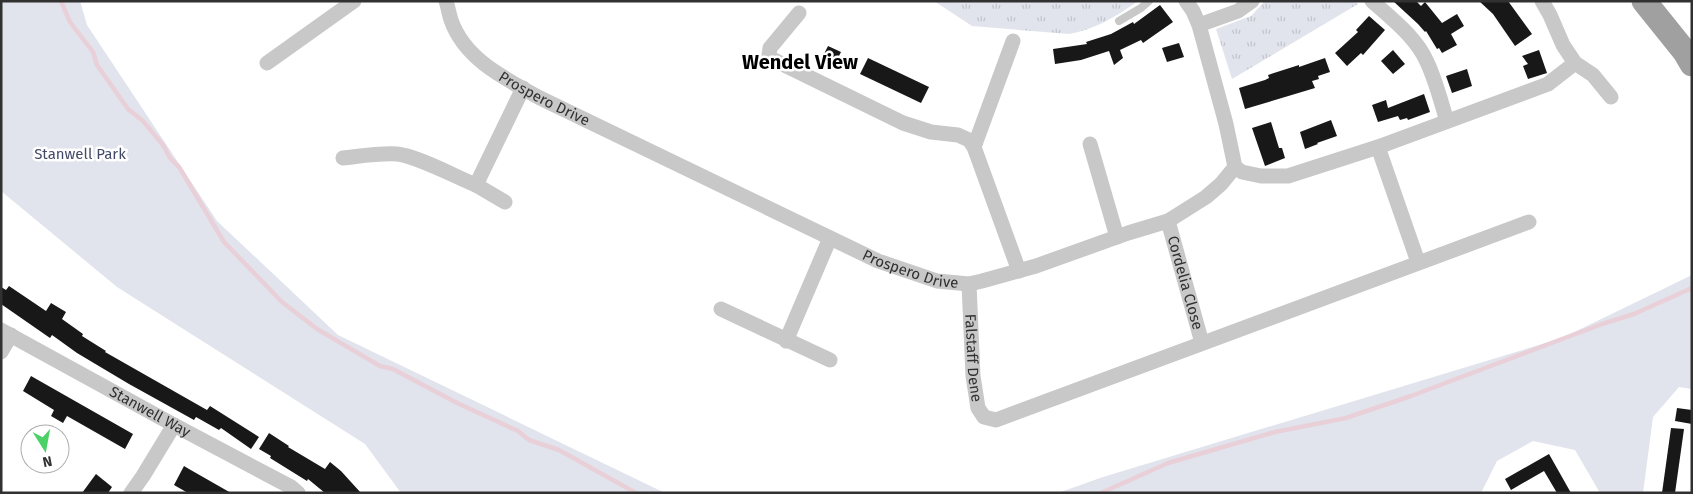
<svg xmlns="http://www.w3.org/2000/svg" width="1693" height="494" font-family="'Fira Sans',sans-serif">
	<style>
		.grass { fill: url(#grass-tufts) }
		.park { fill: #e1e4ec }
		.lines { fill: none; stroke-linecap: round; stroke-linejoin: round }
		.stream { stroke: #e9d0d8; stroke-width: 4.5 }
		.building { fill: #181818 }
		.service { stroke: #c8c8c8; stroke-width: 8 }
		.minor { stroke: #c8c8c8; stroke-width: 15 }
		.trunk { stroke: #a0a0a0; stroke-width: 25 }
		.labels { text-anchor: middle; stroke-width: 5; stroke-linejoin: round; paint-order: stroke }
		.street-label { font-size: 15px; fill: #313131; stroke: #fff }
		.park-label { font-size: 15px; fill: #434a68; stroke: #fff }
		.district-label { font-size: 20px; font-weight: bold; fill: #000; stroke: #fff }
	</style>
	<defs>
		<pattern id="grass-tufts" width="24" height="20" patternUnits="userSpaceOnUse" patternTransform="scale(1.25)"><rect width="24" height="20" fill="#e1e4ec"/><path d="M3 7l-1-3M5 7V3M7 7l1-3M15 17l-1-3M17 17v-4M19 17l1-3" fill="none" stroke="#c2c4cb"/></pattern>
	</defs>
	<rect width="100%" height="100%" fill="#fff"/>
	<!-- grass -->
	<g class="grass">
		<path d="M934,1h204c-21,15 -44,29 -69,33l-97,-8z"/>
		<polygon points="1265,1 1355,1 1358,4 1232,79 1216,29 1251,16"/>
	</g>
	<!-- park -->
	<g class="park">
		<polygon points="1,1 80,1 87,25 217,221 338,335 665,493 401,493 365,444 117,287 1,191"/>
		<polygon points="1692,275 1692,389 1679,387 1653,417 1643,493 1600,493 1575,450 1533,441 1497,461 1481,493 1058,493 1103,477 1562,338"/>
	</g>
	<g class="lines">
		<!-- stream -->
		<g class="stream">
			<polyline points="61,1 70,22 93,52 97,65 128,109 143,121 163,145 170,158 179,167 224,242 282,302 317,329 380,366 393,369 457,403 518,431 529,440 559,450 636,493"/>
			<polyline points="1101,493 1168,463 1275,432 1346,418 1411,396 1602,324 1634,314 1692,288"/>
		</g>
	</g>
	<!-- building -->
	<g class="building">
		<polygon points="1393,1 1416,1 1421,6 1425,2 1442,23 1457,14 1464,26 1451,34 1457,45 1442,53 1439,48 1437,49 1426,31 1425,32 1418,24"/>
		<polygon points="1479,1 1508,1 1532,34 1515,46 1493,14"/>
		<polygon points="1160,5 1173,22 1143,43 1141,40 1120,50 1123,58 1114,65 1109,51 1081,60 1055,64 1053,49 1087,44 1086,42 1111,34 1133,22 1134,24"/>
		<polygon points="1369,16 1385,30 1363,55 1361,53 1347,66 1335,53 1358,32 1356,30"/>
		<polygon points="1179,43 1184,57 1167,62 1162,48"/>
		<polygon points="828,46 841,52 832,70 819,64"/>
		<polygon points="1393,50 1405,64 1393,74 1381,61"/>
		<polygon points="1539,50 1547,73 1528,79 1523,66 1528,64 1522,56"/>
		<polygon points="868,58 929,87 921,103 860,74"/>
		<polygon points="1325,58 1330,72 1318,76 1319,79 1312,81 1315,88 1245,109 1239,88 1265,80 1269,78 1268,75 1299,65 1299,67"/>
		<polygon points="1467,69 1472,86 1452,93 1446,76"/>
		<polygon points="1424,94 1430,112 1408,120 1407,118 1400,120 1398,116 1378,122 1372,105 1386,100 1388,108"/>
		<polygon points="1331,120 1337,136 1317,143 1318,144 1305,149 1300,132"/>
		<polygon points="1271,122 1279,148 1282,148 1285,158 1265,166 1252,128"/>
		<polygon points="9,286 46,311 51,303 66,312 62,319 83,334 82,336 106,351 105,352 207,410 210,406 259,437 251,449 221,428 219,430 196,417 194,420 129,384 77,353 52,335 50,338 1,304 1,287 6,290"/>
		<polygon points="31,376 133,434 125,449 67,416 63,423 51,416 54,410 23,391"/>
		<polygon points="1677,408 1692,410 1692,424 1675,421"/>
		<polygon points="1671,428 1684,429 1675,493 1662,493"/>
		<polygon points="269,433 289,446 288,447 325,469 330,462 341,471 361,493 325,493 308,479 307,481 270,458 271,456 259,449"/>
		<polygon points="1549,454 1571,493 1557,493 1544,471 1511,490 1505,479"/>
		<polygon points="184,466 189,469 231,493 188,493 174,485"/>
		<polygon points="96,474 112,487 108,493 82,493"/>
	</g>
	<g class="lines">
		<!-- service -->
		<polyline class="service" points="1119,21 1141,8 1149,1"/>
		<!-- minor -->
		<g class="minor">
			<path id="s1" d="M446,1c2,6 3,13 5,19 14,40 55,59 89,78l338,163 59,20 32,3 13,-3 54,-15 92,-33 40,-12 38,-24 15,-13 14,-17 -9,-43 -27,-99 -6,-14 -7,-10"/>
			<path d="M1372,1c20,18 44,36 55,61 9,19 14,40 20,59"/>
			<polyline points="1542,1 1550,15 1563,45 1575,63 1593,75 1611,97"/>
			<polyline points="799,13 770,48 769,55 770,58 903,123 931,132 958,135 969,140 974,147 1019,271"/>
			<polyline points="1199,25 1238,11 1252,1"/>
			<polyline points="267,63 354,1"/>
			<polyline points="1090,144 1117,237"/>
			<polyline points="974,147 1013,41"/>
			<polyline points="1378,147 1418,262"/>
			<path d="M343,158c18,-2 36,-5 54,-4 20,2 59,23 79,31l47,-97"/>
			<polyline points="1235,167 1242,172 1261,176 1288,176 1378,147 1548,84 1575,63"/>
			<polyline points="476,185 505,202"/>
			<path id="s2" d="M1168,221l34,122"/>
			<path id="s3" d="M969,284l4,92 5,32 6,9 12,3 533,-198"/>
			<polyline points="721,309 830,360"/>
			<path id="s4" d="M1,330l173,95 117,62 7,6"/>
			<polyline points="786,341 830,238"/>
			<polyline points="1,352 11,335"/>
			<polyline points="131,493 143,476 174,425"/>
		</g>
		<!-- trunk -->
		<polyline class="trunk" points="1644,1 1685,52 1692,64"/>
	</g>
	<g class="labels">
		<!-- street labels -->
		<g class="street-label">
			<text dy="5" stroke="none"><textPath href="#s1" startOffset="145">Prospero Drive</textPath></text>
			<text dy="5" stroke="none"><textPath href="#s1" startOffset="550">Prospero Drive</textPath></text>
			<text dy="5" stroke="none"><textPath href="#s2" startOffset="64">Cordelia Close</textPath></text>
			<text dy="5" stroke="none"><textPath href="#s3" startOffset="74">Falstaff Dene</textPath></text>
			<text dy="5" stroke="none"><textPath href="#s4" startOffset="170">Stanwell Way</textPath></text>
		</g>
		<!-- park labels -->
		<g class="park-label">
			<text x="80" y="159">Stanwell Park</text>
		</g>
		<!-- district labels -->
		<g class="district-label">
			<text x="800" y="69">Wendel View</text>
		</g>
	</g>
	<!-- border -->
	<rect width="1693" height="494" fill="none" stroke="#313131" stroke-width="5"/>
	<!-- north arrow -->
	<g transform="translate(45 449) rotate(169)"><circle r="24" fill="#ffffff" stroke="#adadad"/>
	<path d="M0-4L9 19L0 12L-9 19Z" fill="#4ad167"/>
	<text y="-8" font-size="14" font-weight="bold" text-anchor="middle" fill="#313131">N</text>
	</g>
</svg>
